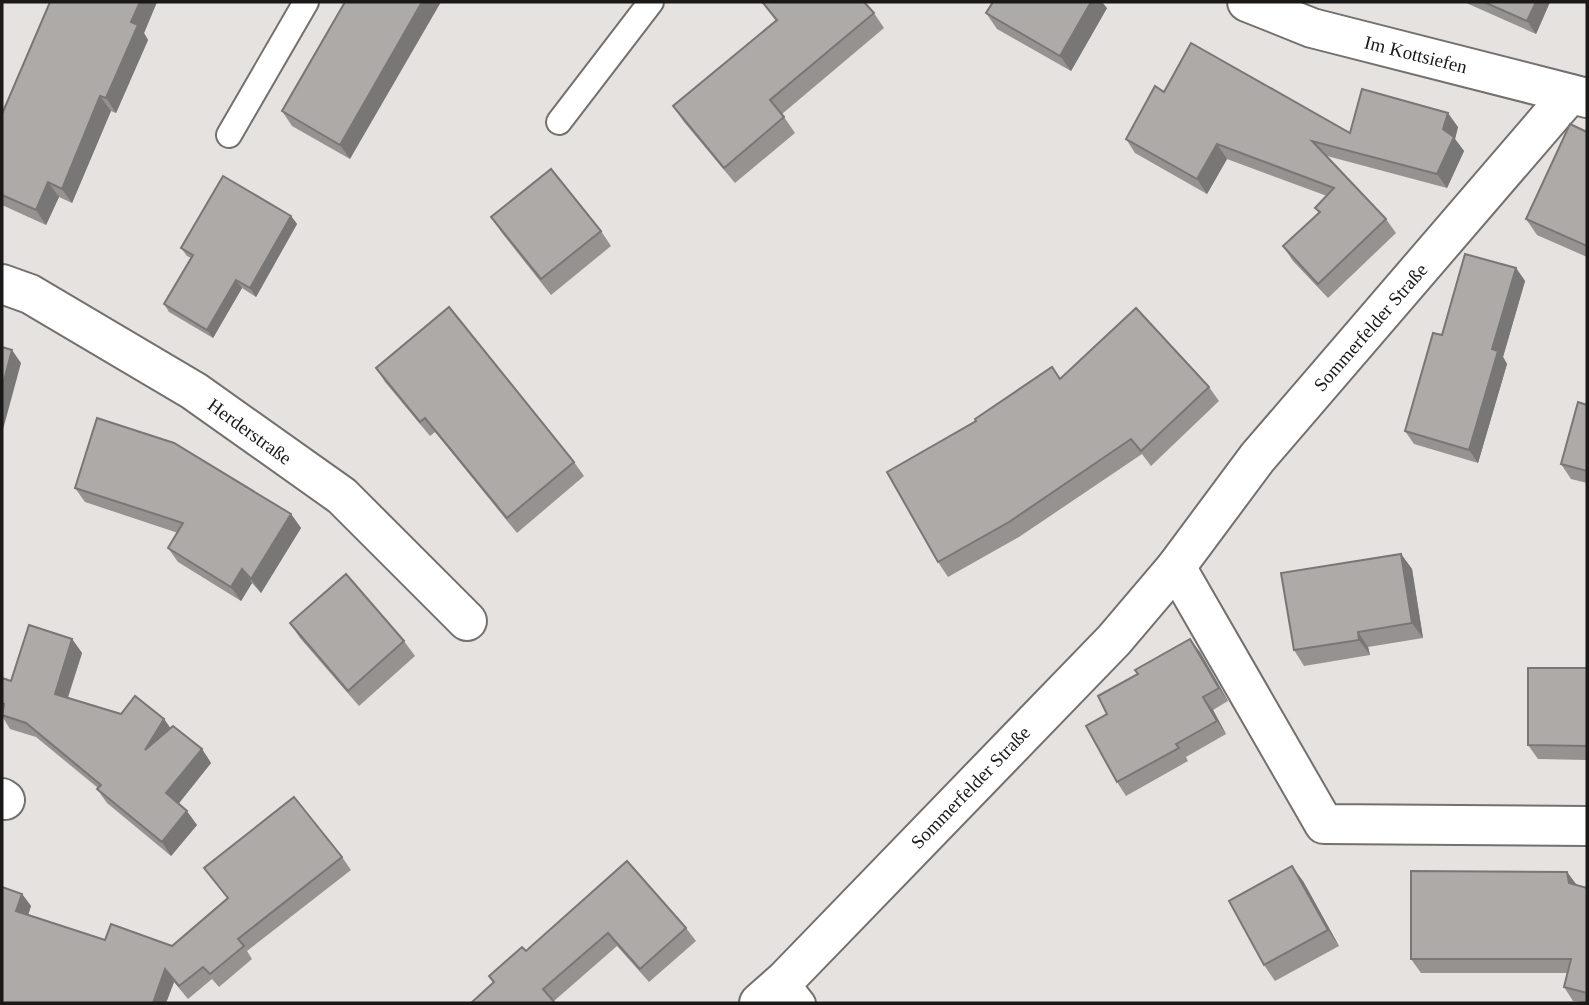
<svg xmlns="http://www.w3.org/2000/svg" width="1589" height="1005" font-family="Georgia,serif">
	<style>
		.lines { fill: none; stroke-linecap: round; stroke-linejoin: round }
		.lane-casing { stroke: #73706d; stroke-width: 28 }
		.street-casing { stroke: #73706d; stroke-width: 42 }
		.lane { stroke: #fff; stroke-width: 24 }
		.street { stroke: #fff; stroke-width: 38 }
		.wall { fill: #959290 }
		.shaded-wall { fill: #797775 }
		.building { fill: #adaaa7; stroke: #797775; stroke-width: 2 }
		.labels { text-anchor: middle; stroke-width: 6; stroke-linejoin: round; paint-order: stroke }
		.street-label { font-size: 19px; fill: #1a1918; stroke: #fff }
	</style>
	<rect width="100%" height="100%" fill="#e5e2df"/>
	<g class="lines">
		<defs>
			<g id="lane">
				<polyline points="559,122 651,2"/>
				<polyline points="229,135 306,2"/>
				<polyline points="785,980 803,1003"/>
			</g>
			<g id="street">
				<polyline points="1247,2 1312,28 1587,98"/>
				<polyline points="2,284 30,294 194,391 342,496 467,621"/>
				<polyline points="1176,567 1324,824 1587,826"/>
				<polyline points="2,798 5,800"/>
				<polyline points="759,1003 785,980 1114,640 1176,567 1257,458 1570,94"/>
			</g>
		</defs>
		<!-- lane casing -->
		<use href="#lane" class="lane-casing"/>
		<!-- street casing -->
		<use href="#street" class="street-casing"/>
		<!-- lane -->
		<use href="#lane" class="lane"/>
		<!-- street -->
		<use href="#street" class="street"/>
	</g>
	<!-- wall -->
	<g class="wall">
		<polygon points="50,2 157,2 144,33 148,40 116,113 111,111 72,203 59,197 46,225 2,205 2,114"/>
		<polygon points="345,2 350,159 292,126 282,111"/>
		<polygon points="1464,2 1550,2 1536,34"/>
		<polygon points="763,3 874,13 884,28 782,114 795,133 735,183 684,122 673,106 776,21"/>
		<polygon points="1107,8 1071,71 997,29 986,13"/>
		<polygon points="1164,92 1350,133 1458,127 1455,139 1464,151 1447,188 1327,156 1386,219 1396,233 1328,298 1293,261 1283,246 1319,213 1315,208 1327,196 1227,159 1207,194 1135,153 1126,139"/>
		<polygon points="1587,132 1587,257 1537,235 1526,219"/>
		<polygon points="291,216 297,224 256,297 242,288 213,338 169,312 164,304 191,258 187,256 181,248"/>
		<polygon points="491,217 601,231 611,246 551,295 502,233"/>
		<polygon points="1516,268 1525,281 1503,357 1507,364 1478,463 1414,444 1405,431 1442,335"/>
		<polygon points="376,368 574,462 584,476 517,533 435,432 430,436 385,382"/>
		<polygon points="1060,379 1209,387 1219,401 1151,466 1142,454 1019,537 948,577 938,562"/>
		<polygon points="1587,405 1587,483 1571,479 1561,464"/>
		<polygon points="75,488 291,514 301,528 261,593 252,583 241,601 178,562 168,548 178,533 85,502"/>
		<polygon points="1401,554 1412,569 1423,638 1368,647 1370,655 1304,666 1294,650"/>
		<polygon points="290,623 404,641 415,656 359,706 300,638"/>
		<polygon points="72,639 82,653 68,698 121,714 164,719 170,728 202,749 211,763 178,804 197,825 171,856 107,803 97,789 98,788 36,737 10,729 2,716 2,678 11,681"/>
		<polygon points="1200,652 1228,701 1213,710 1226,734 1186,757 1188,761 1126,796 1117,782 1107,714"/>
		<polygon points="1587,668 1587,760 1538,759 1528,745"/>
		<polygon points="342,857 351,870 247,951 252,959 219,987 212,979 188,999 174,982 166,1003 2,1003 22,894 31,906 28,915 105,940 172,946 227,898 204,868"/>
		<polygon points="627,861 686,928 696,941 649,982 617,946 554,1001 494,983 489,976 526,951"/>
		<polygon points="1567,872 1577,885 1587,888 1587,1003 1573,1001 1564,987 1567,973 1421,973 1411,959"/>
		<polygon points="1303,881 1339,946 1275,981 1264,965"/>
	</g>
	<!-- shaded-wall -->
	<g class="shaded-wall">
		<polygon points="140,2 157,2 144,33 148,40 116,113 106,98 131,22"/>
		<polygon points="422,2 441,2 350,159 340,145"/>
		<polygon points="1091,2 1102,2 1107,8 1071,71 1060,56"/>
		<polygon points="1536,2 1550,2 1536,34 1527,21"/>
		<polygon points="100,96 111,111 72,203 62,189"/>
		<polygon points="1448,113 1458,127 1455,139 1464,151 1447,188 1437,174 1443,129"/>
		<polygon points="1217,144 1227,159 1207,194 1197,179"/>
		<polygon points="48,182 59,197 46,225 36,210"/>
		<polygon points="291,216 297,224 256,297 250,288"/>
		<polygon points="1516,268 1525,281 1503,357 1507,364 1478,463 1469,450 1492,349"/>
		<polygon points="236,280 242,288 213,338 207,330"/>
		<polygon points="12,350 21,363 2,433 2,388"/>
		<polygon points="291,514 301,528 261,593 251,579"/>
		<polygon points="1401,554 1412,569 1423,638 1412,623"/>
		<polygon points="242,569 252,583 241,601 231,587"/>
		<polygon points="1358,632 1368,647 1370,655 1359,640"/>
		<polygon points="72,639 82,653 64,708 55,694"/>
		<polygon points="1190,639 1200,652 1228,701 1219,688"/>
		<polygon points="1203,697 1213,710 1226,734 1217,721"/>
		<polygon points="164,719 174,733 145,750"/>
		<polygon points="202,749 211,763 176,807 166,793"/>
		<polygon points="187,811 197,825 171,856 162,842"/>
		<polygon points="1292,866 1303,881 1339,946 1328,930"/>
		<polygon points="1567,872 1577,886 1569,883"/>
		<polygon points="22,894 31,906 25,924 16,911"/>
		<polygon points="165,969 174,982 166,1003 153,1003"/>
	</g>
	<!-- building -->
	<g class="building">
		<polygon points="50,2 140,2 131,22 138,25 106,98 100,96 62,189 48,182 36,210 2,195 2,114"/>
		<polygon points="345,2 422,2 340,145 282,111"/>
		<polygon points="765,2 864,2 874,13 770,100 784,117 724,168 673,106 777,20 763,3"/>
		<polygon points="993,2 1091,2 1060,56 986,13"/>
		<polygon points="1484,2 1536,2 1527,21"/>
		<polygon points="1191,43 1350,133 1362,89 1448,113 1443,129 1454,137 1437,174 1312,141 1386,219 1318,284 1283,246 1320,212 1315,208 1334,188 1217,144 1197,179 1126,139 1155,86 1164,92"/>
		<polygon points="1570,124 1587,132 1587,246 1526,219"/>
		<polygon points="551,169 601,231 541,279 491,217"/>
		<polygon points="223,176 291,216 250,288 236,280 207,330 164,304 193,255 181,248"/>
		<polygon points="1465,254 1516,268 1492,349 1498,351 1469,450 1405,431 1433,333 1442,335"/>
		<polygon points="449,307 574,462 507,518 425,418 420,422 376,368"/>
		<polygon points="1136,308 1209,387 1141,451 1131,439 1009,522 938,562 887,472 976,421 975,419 1052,367 1060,379"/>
		<polygon points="2,347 12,350 2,388"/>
		<polygon points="1578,402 1587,405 1587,471 1561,464"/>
		<polygon points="97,418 174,443 291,514 251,579 242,569 231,587 168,548 183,523 75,488"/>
		<polygon points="1401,554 1412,623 1358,632 1359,640 1294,650 1281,573"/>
		<polygon points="346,574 404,641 348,691 290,623"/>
		<polygon points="29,625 72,639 55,694 121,714 135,696 164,719 145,750 173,726 202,749 166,793 187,811 162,842 97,789 101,785 26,723 2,715 4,704 2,703 2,678 11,681"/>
		<polygon points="1190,639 1219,688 1203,697 1217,721 1176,744 1179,748 1117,782 1086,726 1107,714 1098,696 1138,674 1135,670"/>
		<polygon points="1528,668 1587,668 1587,746 1528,745"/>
		<polygon points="294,797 342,857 238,939 244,946 210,974 203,967 179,986 165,969 153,1003 2,1003 2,887 22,894 16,911 105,940 111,924 172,946 228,898 204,868"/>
		<polygon points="627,861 686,928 640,969 608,933 543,989 555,1003 471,1003 494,982 489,976 522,947 526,951"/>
		<polygon points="1292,866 1328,930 1264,965 1229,901"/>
		<polygon points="1411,871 1567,872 1569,883 1587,888 1587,993 1564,987 1571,959 1411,959"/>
	</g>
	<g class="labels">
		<!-- street labels -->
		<g class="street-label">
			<text transform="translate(1416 54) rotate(14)" y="7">Im Kottsiefen</text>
			<text transform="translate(1370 327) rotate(-49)" y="7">Sommerfelder Straße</text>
			<text transform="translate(250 431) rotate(36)" y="7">Herderstraße</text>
			<text transform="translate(970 787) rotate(-46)" y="7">Sommerfelder Straße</text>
		</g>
	</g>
	<!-- border -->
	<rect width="1589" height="1005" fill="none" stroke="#1a1918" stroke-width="7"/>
</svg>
